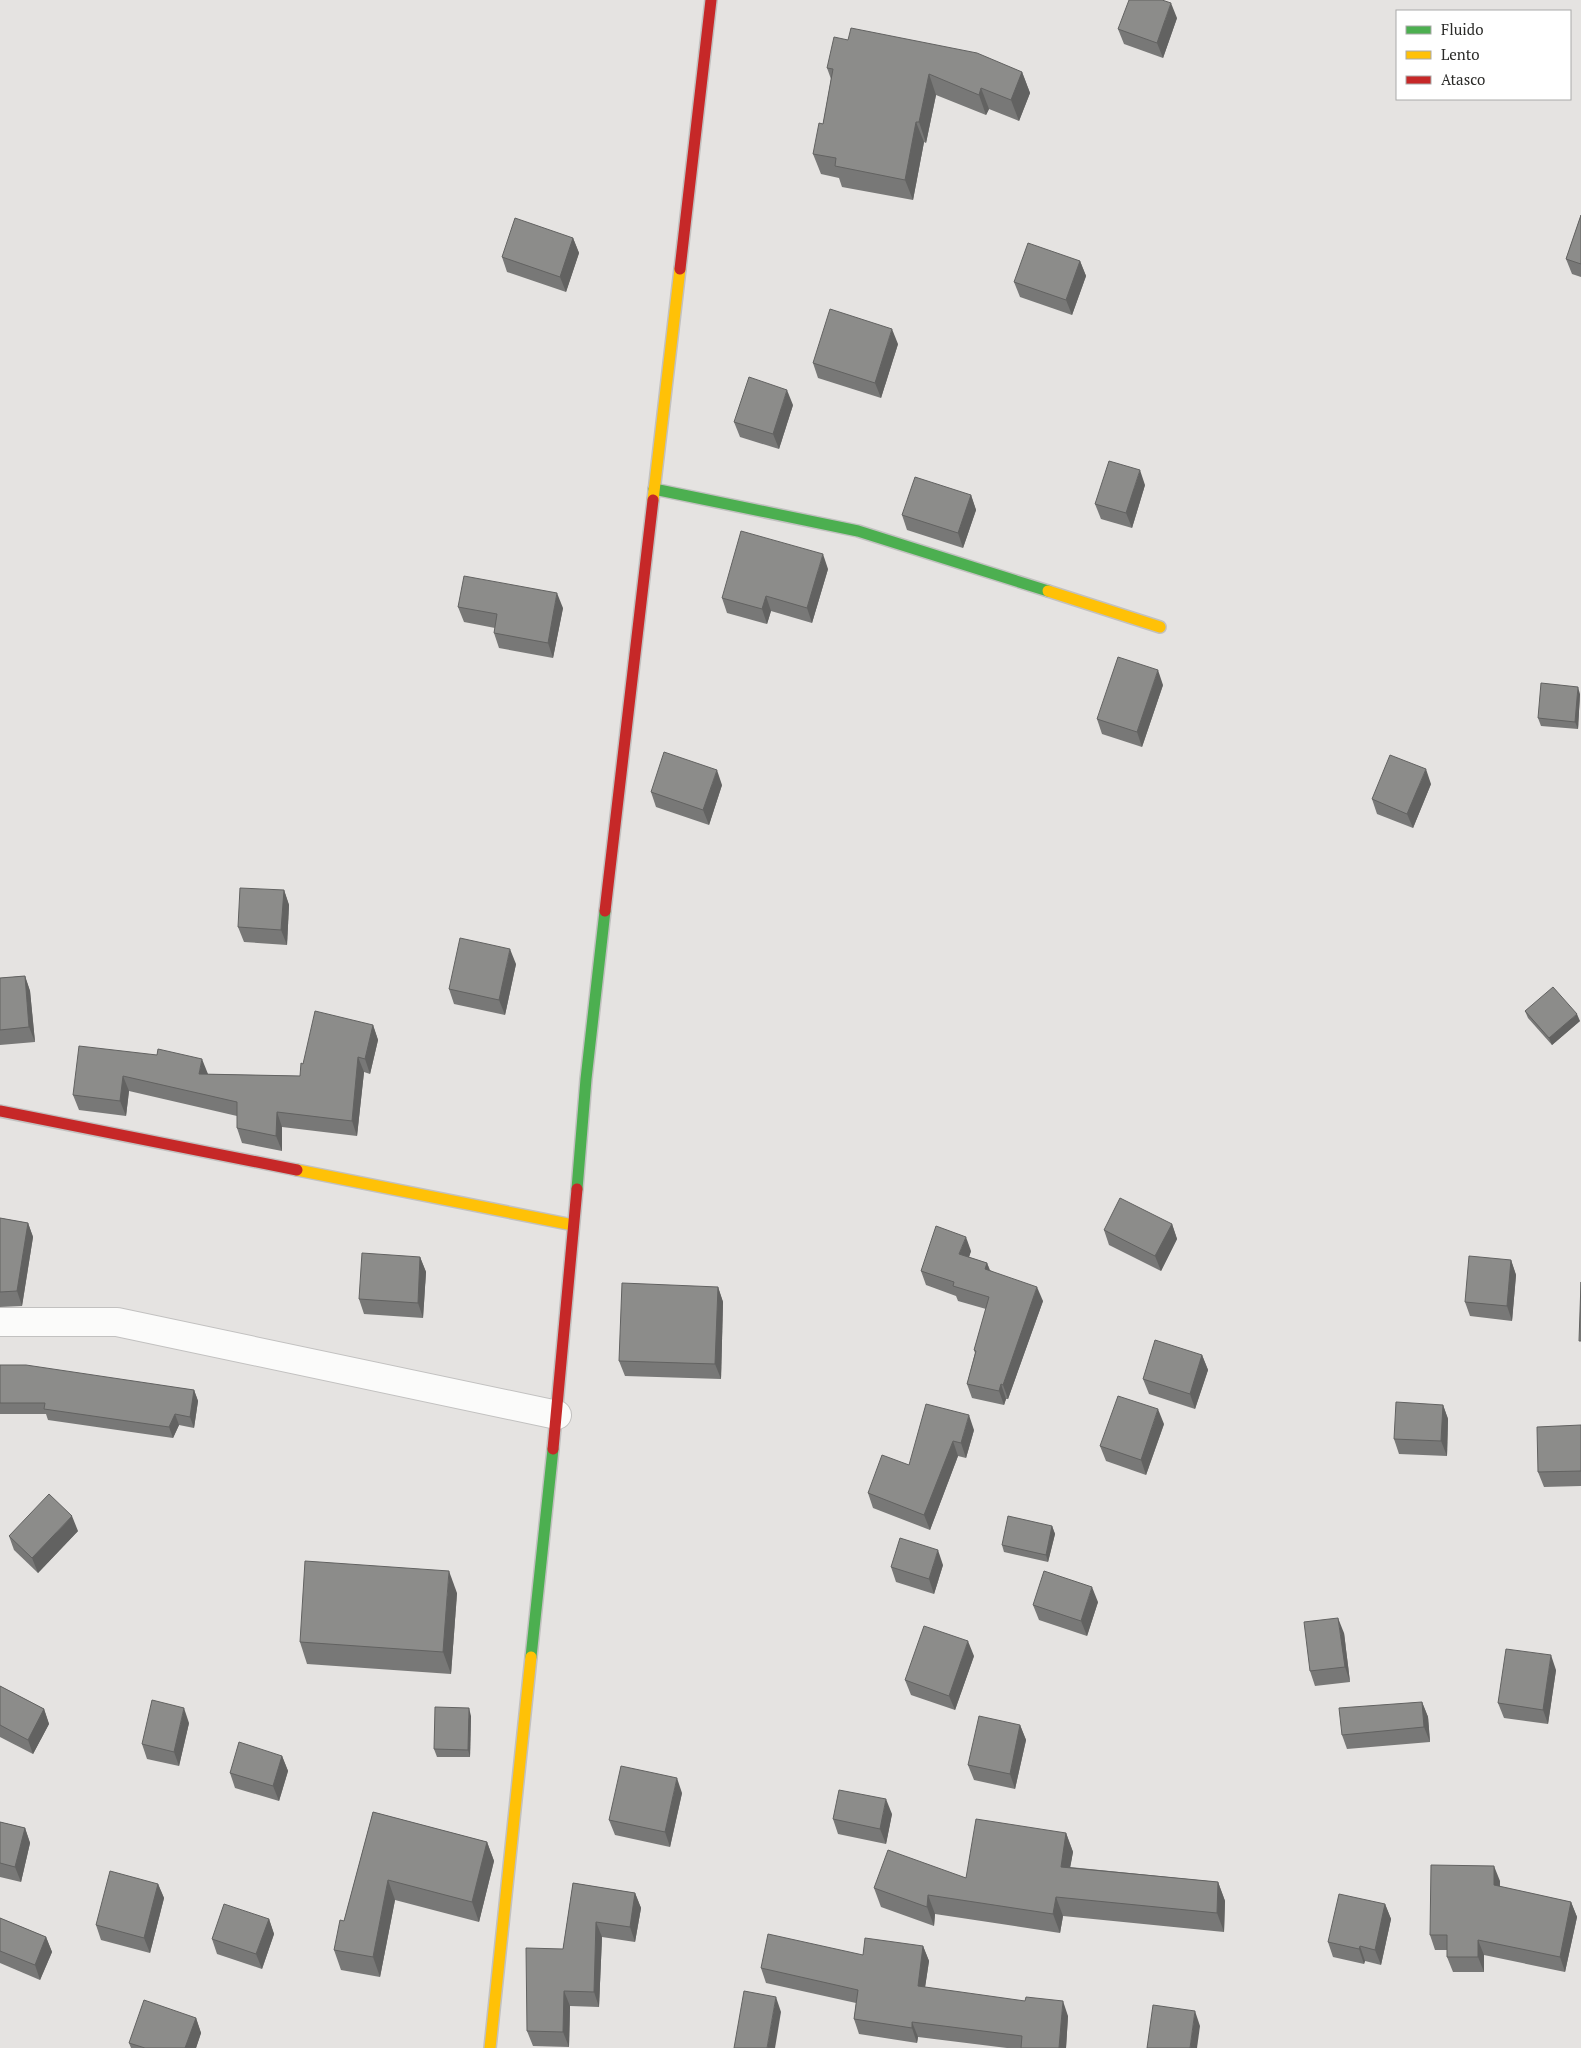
<svg xmlns="http://www.w3.org/2000/svg" width="1581" height="2048" font-family="'PT Serif',serif">
	<style>
		.lines { fill: none; stroke-linecap: round; stroke-linejoin: round }
		.street-casing { stroke: #c2c1c0; stroke-width: 30 }
		.fast-casing { stroke: #c2c1c0; stroke-width: 14 }
		.slow-casing { stroke: #c2c1c0; stroke-width: 14 }
		.jam-casing { stroke: #c2c1c0; stroke-width: 14 }
		.street { stroke: #fbfbfa; stroke-width: 28 }
		.fast { stroke: #4caf50; stroke-width: 11 }
		.slow { stroke: #ffc107; stroke-width: 11 }
		.jam { stroke: #c62828; stroke-width: 11 }
		.wall { fill: #787877 }
		.shaded-wall { fill: #626261 }
		.building { fill: #8c8c8a; stroke: #626261 }
	</style>
	<rect width="100%" height="100%" fill="#e5e3e1"/>
	<g class="lines">
		<defs>
			<polyline id="street" points="0,1322 117,1322 557,1415"/>
			<g id="fast">
				<polyline points="654,489 858,531 1048,591"/>
				<polyline points="577,1189 586,1079 605,911"/>
				<polyline points="531,1657 553,1449"/>
			</g>
			<g id="slow">
				<polyline points="653,500 680,269"/>
				<polyline points="1048,591 1160,627"/>
				<polyline points="297,1170 573,1225"/>
				<polyline points="490,2048 531,1657"/>
			</g>
			<g id="jam">
				<polyline points="680,269 711,0"/>
				<polyline points="605,911 653,500"/>
				<polyline points="0,1111 297,1170"/>
				<polyline points="553,1449 577,1189"/>
			</g>
		</defs>
		<!-- street casing -->
		<use href="#street" class="street-casing"/>
		<!-- fast casing -->
		<use href="#fast" class="fast-casing"/>
		<!-- slow casing -->
		<use href="#slow" class="slow-casing"/>
		<!-- jam casing -->
		<use href="#jam" class="jam-casing"/>
		<!-- street -->
		<use href="#street" class="street"/>
		<!-- fast -->
		<use href="#fast" class="fast"/>
		<!-- slow -->
		<use href="#slow" class="slow"/>
		<!-- jam -->
		<use href="#jam" class="jam"/>
	</g>
	<!-- wall -->
	<g class="wall">
		<polygon points="1177,18 1163,58 1124,44 1118,29"/>
		<polygon points="848,40 1022,72 1030,93 1019,121 989,109 986,115 936,95 926,143 924,142 913,200 842,187 839,178 821,174 813,154 823,124 831,79 827,68"/>
		<polygon points="1581,215 1581,277 1572,274 1566,259"/>
		<polygon points="573,238 579,253 566,292 507,272 502,257"/>
		<polygon points="1080,261 1086,276 1072,315 1020,297 1014,282"/>
		<polygon points="898,344 881,398 818,378 813,363"/>
		<polygon points="793,405 779,449 740,437 734,422"/>
		<polygon points="1145,485 1132,528 1101,519 1095,504"/>
		<polygon points="971,495 976,510 963,548 907,530 902,515"/>
		<polygon points="828,569 812,623 771,611 767,624 727,613 722,598"/>
		<polygon points="458,607 563,608 553,658 499,648 494,633 495,628 464,622"/>
		<polygon points="1163,685 1142,747 1102,734 1097,719"/>
		<polygon points="1580,694 1578,729 1541,726 1538,718"/>
		<polygon points="1431,784 1413,828 1377,814 1372,799"/>
		<polygon points="722,785 709,825 656,807 651,792"/>
		<polygon points="284,890 289,905 287,945 244,942 238,927"/>
		<polygon points="516,964 505,1015 454,1004 449,989"/>
		<polygon points="25,976 30,991 35,1042 0,1045 0,978"/>
		<polygon points="1525,1011 1580,1021 1552,1045 1528,1018"/>
		<polygon points="373,1025 378,1040 370,1074 364,1072 357,1136 282,1127 282,1151 242,1143 237,1128 237,1116 129,1091 126,1116 79,1110 73,1095 157,1055 208,1074 300,1076 303,1064"/>
		<polygon points="0,1218 28,1223 33,1237 22,1306 0,1307"/>
		<polygon points="1172,1224 1177,1239 1161,1271 1109,1245 1104,1230"/>
		<polygon points="971,1251 969,1257 987,1263 990,1270 1043,1301 1008,1399 1006,1399 1004,1405 972,1398 967,1384 975,1353 974,1350 986,1309 958,1301 956,1296 926,1285 921,1271"/>
		<polygon points="420,1257 426,1272 423,1318 364,1314 359,1299"/>
		<polygon points="1511,1260 1516,1275 1512,1321 1470,1316 1465,1302"/>
		<polygon points="718,1287 723,1302 721,1379 625,1376 619,1361"/>
		<polygon points="1202,1355 1208,1370 1195,1409 1149,1394 1143,1379"/>
		<polygon points="0,1365 194,1390 198,1401 194,1428 179,1425 173,1438 48,1420 46,1414 0,1414"/>
		<polygon points="1443,1405 1448,1419 1447,1456 1399,1454 1394,1439"/>
		<polygon points="1164,1424 1146,1475 1106,1461 1100,1446"/>
		<polygon points="1581,1425 1581,1486 1544,1487 1538,1472"/>
		<polygon points="974,1430 966,1458 958,1456 930,1530 873,1508 868,1493 909,1465"/>
		<polygon points="1052,1526 1055,1534 1048,1562 1004,1552 1002,1545"/>
		<polygon points="78,1531 38,1573 14,1550 9,1536"/>
		<polygon points="943,1565 934,1594 896,1582 891,1567"/>
		<polygon points="457,1593 451,1674 307,1664 300,1642"/>
		<polygon points="1098,1602 1087,1636 1039,1620 1033,1605"/>
		<polygon points="1344,1633 1350,1682 1315,1686 1310,1671"/>
		<polygon points="974,1656 955,1710 911,1695 905,1680"/>
		<polygon points="1556,1670 1548,1724 1504,1718 1498,1703"/>
		<polygon points="0,1686 44,1709 49,1724 33,1754 0,1737"/>
		<polygon points="1422,1702 1428,1717 1430,1742 1347,1749 1342,1735"/>
		<polygon points="471,1716 470,1757 437,1757 434,1749"/>
		<polygon points="189,1723 179,1766 147,1759 142,1744"/>
		<polygon points="1020,1725 1026,1740 1015,1789 974,1780 968,1765"/>
		<polygon points="282,1756 288,1771 279,1801 235,1788 230,1773"/>
		<polygon points="682,1793 670,1847 615,1835 609,1820"/>
		<polygon points="373,1812 487,1842 494,1861 479,1922 395,1900 380,1977 341,1970 334,1950 344,1921"/>
		<polygon points="892,1814 886,1844 838,1834 833,1819"/>
		<polygon points="0,1822 25,1828 30,1843 21,1882 0,1877"/>
		<polygon points="1066,1833 1073,1852 1070,1867 1218,1882 1225,1901 1224,1932 1063,1916 1060,1933 935,1914 934,1926 881,1907 874,1888 966,1878"/>
		<polygon points="1500,1881 1500,1887 1571,1902 1577,1917 1565,1972 1484,1955 1484,1972 1453,1972 1447,1957 1447,1950 1435,1950 1430,1935"/>
		<polygon points="573,1883 635,1893 641,1908 635,1942 602,1937 599,2007 570,2006 569,2047 533,2046 527,2031 563,1949"/>
		<polygon points="158,1884 164,1898 150,1953 101,1940 96,1925"/>
		<polygon points="1385,1904 1391,1919 1381,1965 1365,1961 1364,1964 1333,1957 1328,1942"/>
		<polygon points="0,1918 46,1937 52,1952 40,1980 0,1963"/>
		<polygon points="269,1919 274,1934 262,1969 217,1954 212,1939"/>
		<polygon points="923,1946 929,1961 925,1987 1068,2016 1066,2048 1007,2048 918,2037 917,2043 859,2034 854,2019 856,2003 766,1983 761,1968 863,1955"/>
		<polygon points="196,2018 201,2033 196,2048 131,2048 129,2043"/>
	</g>
	<!-- shaded-wall -->
	<g class="shaded-wall">
		<polygon points="1171,3 1177,18 1163,58 1157,43"/>
		<polygon points="1022,72 1030,93 1019,121 1011,100"/>
		<polygon points="929,74 936,95 926,143 919,122"/>
		<polygon points="981,88 989,109 986,115 979,95"/>
		<polygon points="916,122 924,142 913,200 905,180"/>
		<polygon points="573,238 579,253 566,292 560,277"/>
		<polygon points="1080,261 1086,276 1072,315 1066,300"/>
		<polygon points="892,329 898,344 881,398 875,383"/>
		<polygon points="787,390 793,405 779,449 773,434"/>
		<polygon points="1140,470 1145,485 1132,528 1126,513"/>
		<polygon points="971,495 976,510 963,548 958,533"/>
		<polygon points="823,554 828,569 812,623 807,608"/>
		<polygon points="557,593 563,608 553,658 548,643"/>
		<polygon points="766,596 771,611 767,624 762,609"/>
		<polygon points="1158,670 1163,685 1142,747 1137,732"/>
		<polygon points="1578,687 1580,694 1578,729 1575,722"/>
		<polygon points="1426,769 1431,784 1413,828 1407,814"/>
		<polygon points="717,770 722,785 709,825 703,810"/>
		<polygon points="284,890 289,905 287,945 281,930"/>
		<polygon points="510,949 516,964 505,1015 499,1000"/>
		<polygon points="25,976 30,991 35,1042 29,1027"/>
		<polygon points="1577,1014 1580,1021 1552,1045 1549,1038"/>
		<polygon points="373,1025 378,1040 370,1074 365,1059"/>
		<polygon points="358,1057 364,1072 357,1136 352,1121"/>
		<polygon points="202,1059 208,1074 199,1074"/>
		<polygon points="123,1076 129,1091 126,1116 120,1101"/>
		<polygon points="277,1112 282,1127 282,1151 276,1136"/>
		<polygon points="28,1223 33,1237 22,1306 17,1291"/>
		<polygon points="1172,1224 1177,1239 1161,1271 1155,1256"/>
		<polygon points="966,1237 971,1251 965,1269 959,1254"/>
		<polygon points="420,1257 426,1272 423,1318 418,1303"/>
		<polygon points="1511,1260 1516,1275 1512,1321 1507,1306"/>
		<polygon points="987,1263 992,1277 985,1269"/>
		<polygon points="718,1287 723,1302 721,1379 715,1364"/>
		<polygon points="1037,1287 1043,1301 1008,1399 1003,1385"/>
		<polygon points="1202,1355 1208,1370 1195,1409 1190,1394"/>
		<polygon points="1001,1384 1006,1399 1004,1405 999,1391"/>
		<polygon points="194,1390 198,1401 194,1428 190,1417"/>
		<polygon points="1443,1405 1448,1419 1447,1456 1441,1441"/>
		<polygon points="1158,1409 1164,1424 1146,1475 1141,1460"/>
		<polygon points="175,1414 179,1425 173,1438 169,1427"/>
		<polygon points="969,1415 974,1430 966,1458 961,1443"/>
		<polygon points="953,1441 958,1456 930,1530 924,1515"/>
		<polygon points="72,1516 78,1531 38,1573 32,1558"/>
		<polygon points="1052,1526 1055,1534 1048,1562 1046,1555"/>
		<polygon points="938,1550 943,1565 934,1594 929,1579"/>
		<polygon points="449,1571 457,1593 451,1674 443,1652"/>
		<polygon points="1092,1587 1098,1602 1087,1636 1081,1621"/>
		<polygon points="1338,1618 1344,1633 1350,1682 1345,1667"/>
		<polygon points="968,1641 974,1656 955,1710 949,1696"/>
		<polygon points="1551,1655 1556,1670 1548,1724 1543,1710"/>
		<polygon points="1422,1702 1428,1717 1430,1742 1424,1727"/>
		<polygon points="184,1708 189,1723 179,1766 174,1752"/>
		<polygon points="469,1708 471,1716 470,1757 468,1750"/>
		<polygon points="44,1709 49,1724 33,1754 28,1740"/>
		<polygon points="1020,1725 1026,1740 1015,1789 1010,1774"/>
		<polygon points="282,1756 288,1771 279,1801 273,1786"/>
		<polygon points="677,1778 682,1793 670,1847 665,1832"/>
		<polygon points="886,1799 892,1814 886,1844 880,1829"/>
		<polygon points="25,1828 30,1843 21,1882 15,1867"/>
		<polygon points="1066,1833 1073,1852 1067,1885 1061,1867"/>
		<polygon points="487,1842 494,1861 479,1922 472,1902"/>
		<polygon points="1494,1866 1500,1881 1499,1900 1494,1885"/>
		<polygon points="388,1880 395,1900 380,1977 373,1957"/>
		<polygon points="1218,1882 1225,1901 1224,1932 1217,1913"/>
		<polygon points="158,1884 164,1898 150,1953 144,1938"/>
		<polygon points="635,1893 641,1908 635,1942 630,1927"/>
		<polygon points="928,1895 935,1914 934,1926 927,1907"/>
		<polygon points="1056,1897 1063,1916 1060,1933 1053,1914"/>
		<polygon points="1571,1902 1577,1917 1565,1972 1560,1957"/>
		<polygon points="1385,1904 1391,1919 1381,1965 1375,1950"/>
		<polygon points="269,1919 274,1934 262,1969 256,1954"/>
		<polygon points="596,1922 602,1937 599,2007 594,1992"/>
		<polygon points="46,1937 52,1952 40,1980 35,1965"/>
		<polygon points="1478,1940 1484,1955 1484,1972 1478,1957"/>
		<polygon points="923,1946 929,1961 923,2001 918,1986"/>
		<polygon points="1360,1946 1365,1961 1364,1964 1359,1949"/>
		<polygon points="564,1991 570,2006 569,2047 563,2032"/>
		<polygon points="776,1997 781,2012 775,2048 767,2048"/>
		<polygon points="1063,2001 1068,2016 1066,2048 1059,2048"/>
		<polygon points="1195,2011 1200,2026 1197,2048 1190,2048"/>
		<polygon points="196,2018 201,2033 196,2048 185,2048"/>
		<polygon points="912,2022 918,2037 917,2043 912,2028"/>
	</g>
	<!-- building -->
	<g class="building">
		<polygon points="1129,0 1162,0 1171,3 1157,43 1118,29"/>
		<polygon points="851,28 977,53 1022,72 1011,100 981,88 979,95 929,74 919,122 916,122 905,180 835,166 836,158 813,154 819,123 823,124 833,69 827,68 834,37 848,40"/>
		<polygon points="1581,215 1581,264 1566,259"/>
		<polygon points="515,218 573,238 560,277 502,257"/>
		<polygon points="1028,243 1080,261 1066,300 1014,282"/>
		<polygon points="830,309 892,329 875,383 813,363"/>
		<polygon points="749,377 787,390 773,434 734,422"/>
		<polygon points="1109,461 1140,470 1126,513 1095,504"/>
		<polygon points="915,477 971,495 958,533 902,515"/>
		<polygon points="741,531 823,554 807,608 766,596 762,609 722,598"/>
		<polygon points="464,576 557,593 548,643 494,633 497,614 458,607"/>
		<polygon points="1118,657 1158,670 1137,732 1097,719"/>
		<polygon points="1541,683 1578,687 1575,722 1538,718"/>
		<polygon points="664,752 717,770 703,810 651,792"/>
		<polygon points="1390,755 1426,769 1407,814 1372,799"/>
		<polygon points="240,888 284,890 281,930 238,927"/>
		<polygon points="460,938 510,949 499,1000 449,989"/>
		<polygon points="25,976 29,1027 0,1030 0,978"/>
		<polygon points="1553,987 1577,1014 1549,1038 1525,1011"/>
		<polygon points="315,1011 373,1025 365,1059 358,1057 352,1121 277,1112 276,1136 237,1128 237,1102 123,1076 120,1101 73,1095 79,1046 157,1055 158,1049 202,1059 199,1074 300,1076 301,1063 303,1064"/>
		<polygon points="1120,1198 1172,1224 1155,1256 1104,1230"/>
		<polygon points="0,1218 28,1223 17,1291 0,1292"/>
		<polygon points="936,1226 966,1237 959,1254 987,1263 985,1269 1037,1287 1003,1385 1001,1384 999,1391 967,1384 976,1351 974,1350 989,1297 953,1286 954,1282 921,1271"/>
		<polygon points="362,1253 420,1257 418,1303 359,1299"/>
		<polygon points="1469,1256 1511,1260 1507,1306 1465,1302"/>
		<polygon points="1581,1282 1581,1341 1579,1341"/>
		<polygon points="622,1283 718,1287 715,1364 619,1361"/>
		<polygon points="1155,1340 1202,1355 1190,1394 1143,1379"/>
		<polygon points="0,1365 26,1365 194,1390 190,1417 175,1414 169,1427 44,1409 45,1403 0,1403"/>
		<polygon points="1118,1396 1158,1409 1141,1460 1100,1446"/>
		<polygon points="1396,1402 1443,1405 1441,1441 1394,1439"/>
		<polygon points="926,1404 969,1415 961,1443 953,1441 924,1515 868,1493 882,1455 909,1465"/>
		<polygon points="1581,1425 1581,1471 1538,1472 1537,1427"/>
		<polygon points="49,1494 72,1516 32,1558 9,1536"/>
		<polygon points="1008,1516 1052,1526 1046,1555 1002,1545"/>
		<polygon points="900,1538 938,1550 929,1579 891,1567"/>
		<polygon points="305,1561 449,1571 443,1652 300,1642"/>
		<polygon points="1044,1571 1092,1587 1081,1621 1033,1605"/>
		<polygon points="1338,1618 1345,1667 1310,1671 1304,1622"/>
		<polygon points="924,1626 968,1641 949,1696 905,1680"/>
		<polygon points="1506,1649 1551,1655 1543,1710 1498,1703"/>
		<polygon points="0,1686 44,1709 28,1740 0,1725"/>
		<polygon points="152,1700 184,1708 174,1752 142,1744"/>
		<polygon points="1422,1702 1424,1727 1342,1735 1339,1708"/>
		<polygon points="435,1707 469,1708 468,1750 434,1749"/>
		<polygon points="979,1716 1020,1725 1010,1774 968,1765"/>
		<polygon points="239,1742 282,1756 273,1786 230,1773"/>
		<polygon points="621,1766 677,1778 665,1832 609,1820"/>
		<polygon points="839,1790 886,1799 880,1829 833,1819"/>
		<polygon points="373,1812 487,1842 472,1902 388,1880 373,1957 334,1950 340,1920 344,1921"/>
		<polygon points="976,1819 1066,1833 1061,1867 1218,1882 1217,1913 1056,1897 1053,1914 928,1895 927,1907 874,1888 888,1850 966,1878"/>
		<polygon points="0,1822 25,1828 15,1867 0,1863"/>
		<polygon points="1431,1865 1494,1866 1494,1885 1571,1902 1560,1957 1478,1940 1478,1957 1447,1957 1447,1935 1430,1935"/>
		<polygon points="110,1871 158,1884 144,1938 96,1925"/>
		<polygon points="573,1883 635,1893 630,1927 596,1922 594,1992 564,1991 563,2032 527,2031 526,1948 563,1949"/>
		<polygon points="1339,1894 1385,1904 1375,1950 1360,1946 1359,1949 1328,1942"/>
		<polygon points="224,1904 269,1919 256,1954 212,1939"/>
		<polygon points="0,1918 46,1937 35,1965 0,1951"/>
		<polygon points="768,1934 863,1955 865,1938 923,1946 918,1986 1025,2001 1026,1997 1063,2001 1059,2048 1021,2048 1022,2036 912,2022 912,2028 854,2019 858,1990 761,1968"/>
		<polygon points="744,1991 776,1997 767,2048 734,2048"/>
		<polygon points="144,2000 196,2018 185,2048 145,2048 129,2043"/>
		<polygon points="1153,2005 1195,2011 1190,2048 1147,2048"/>
	</g>
	<!-- legend -->
	<rect x="1396" y="10" width="175" height="90" fill="#ffffff" stroke="#aaaaa9"/>
	<rect x="1406" y="26" width="25" height="8" fill="#4caf50" stroke="#aaaaa9"/>
	<text x="1441" y="35" font-size="15" fill="#2a2a28">Fluido</text>
	<rect x="1406" y="51" width="25" height="8" fill="#ffc107" stroke="#aaaaa9"/>
	<text x="1441" y="60" font-size="15" fill="#2a2a28">Lento</text>
	<rect x="1406" y="76" width="25" height="8" fill="#c62828" stroke="#aaaaa9"/>
	<text x="1441" y="85" font-size="15" fill="#2a2a28">Atasco</text>
</svg>
